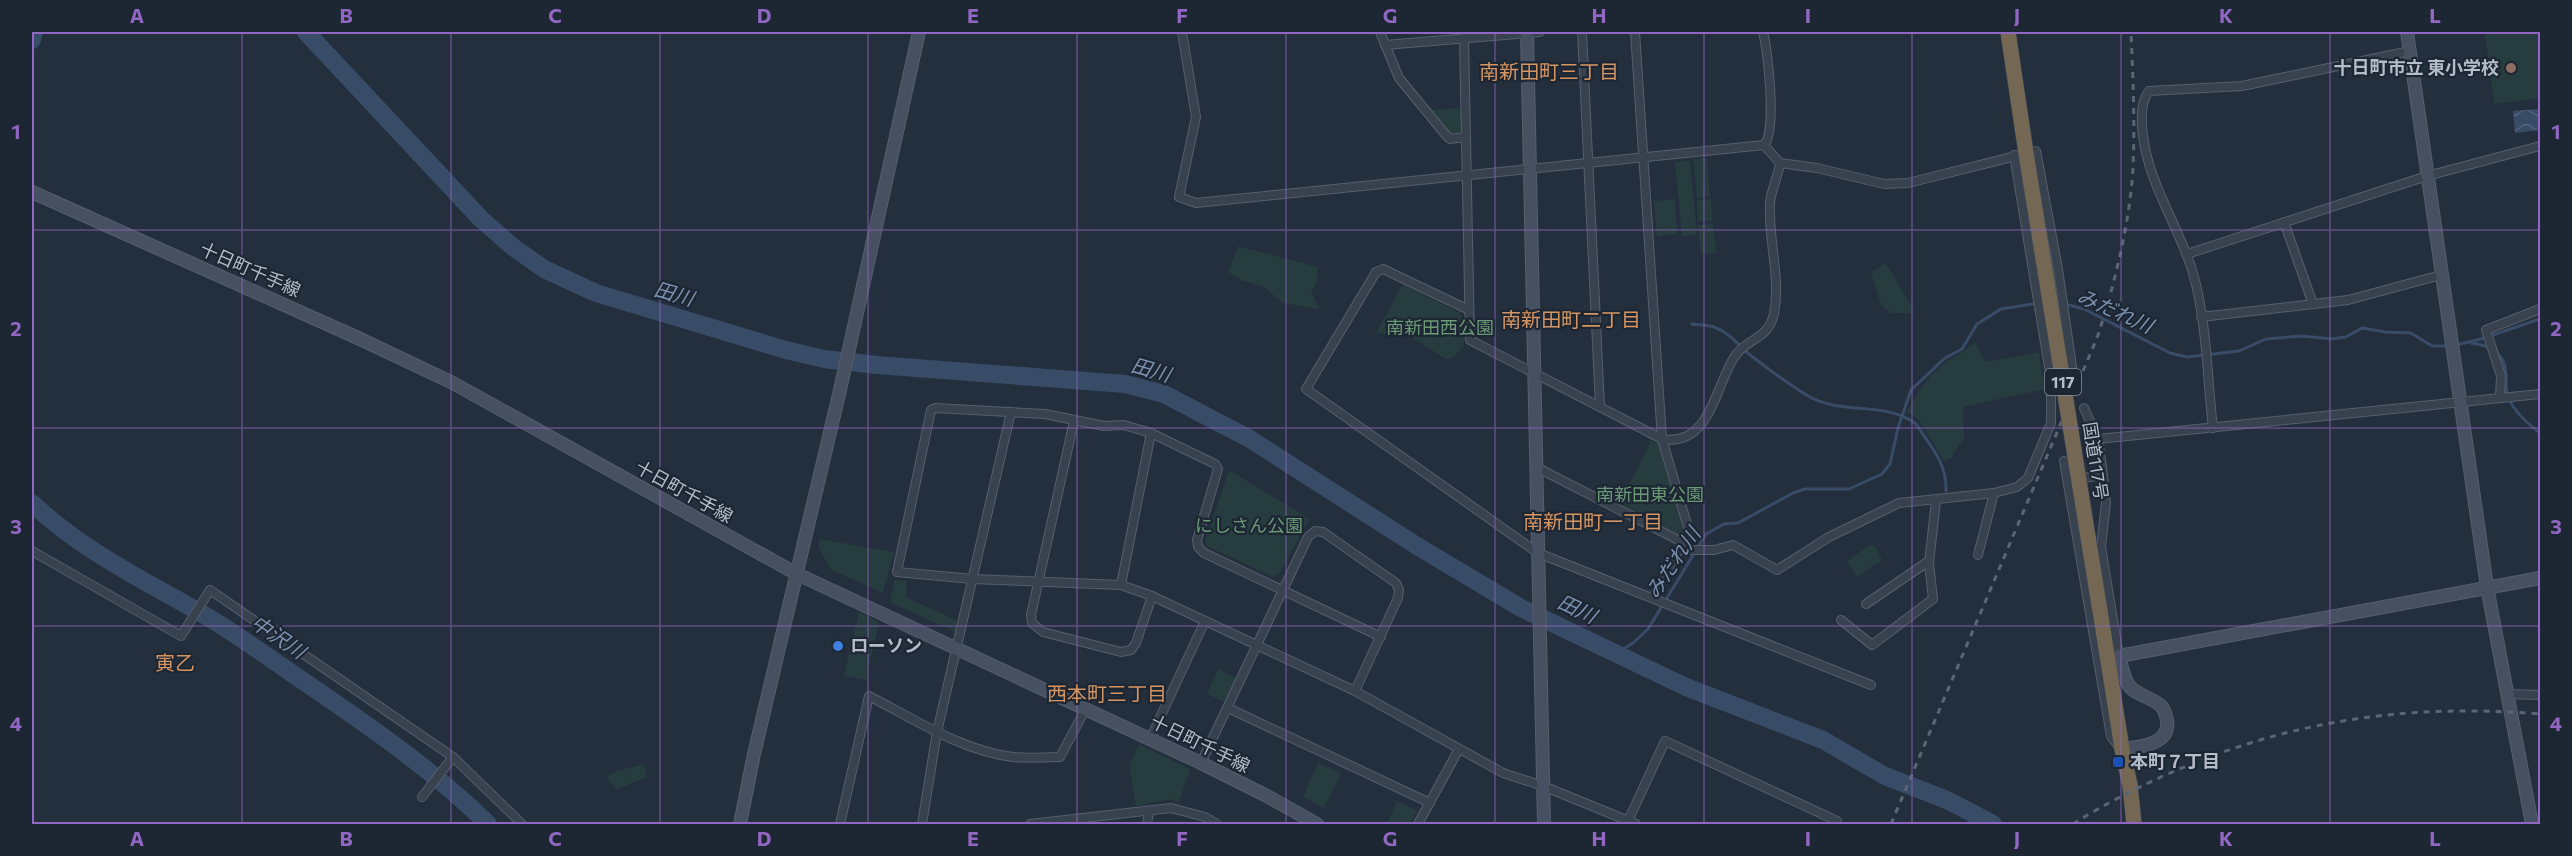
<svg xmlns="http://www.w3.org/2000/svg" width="2572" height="856" font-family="Commissioner,'Noto Sans JP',sans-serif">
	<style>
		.green { fill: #263c3f }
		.water { fill: url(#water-waves) }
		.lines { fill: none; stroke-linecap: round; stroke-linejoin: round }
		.stream { stroke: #394c67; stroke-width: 3 }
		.river { stroke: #394c67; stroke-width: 18 }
		.street-casing { stroke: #565f6c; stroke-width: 10 }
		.secondary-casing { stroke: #565f6c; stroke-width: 14 }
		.highway-casing { stroke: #434c59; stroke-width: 16 }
		.street { stroke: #38414e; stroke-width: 8 }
		.secondary { stroke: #465061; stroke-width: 12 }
		.highway { stroke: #746855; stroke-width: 15 }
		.rail { stroke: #5a6575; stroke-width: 3; stroke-dasharray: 6 6; stroke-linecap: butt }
		.highway-bridge-casing { stroke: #434c59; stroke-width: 16; stroke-linecap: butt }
		.highway-bridge { stroke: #746855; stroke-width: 15 }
		.grid { fill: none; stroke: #9266c3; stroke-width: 1.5; stroke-opacity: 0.55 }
		.education-dot { fill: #8d6e63; stroke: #1d2633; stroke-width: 2 }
		.shop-dot { fill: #3f7fe0; stroke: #1d2633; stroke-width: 2 }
		.transit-dot { fill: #1a4fb4; stroke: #1d2633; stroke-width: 2 }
		.labels { text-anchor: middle; stroke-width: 4.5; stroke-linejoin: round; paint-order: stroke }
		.shield { fill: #1d2633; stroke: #878f9c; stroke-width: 1.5 }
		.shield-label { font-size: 16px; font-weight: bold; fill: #b4bcc9 }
		.poi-label { font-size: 18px; font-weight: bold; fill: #b4bcc9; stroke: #1d2633; text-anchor: start }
		.street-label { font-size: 18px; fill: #b4bcc9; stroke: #1d2633 }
		.park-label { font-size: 18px; fill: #6b9a76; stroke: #1d2633 }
		.neighbourhood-label { font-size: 20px; fill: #d59563; stroke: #1d2633 }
		.water-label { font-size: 20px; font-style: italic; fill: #7c92b1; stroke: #1d2633 }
		.neatline { fill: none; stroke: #9266c3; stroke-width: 2 }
		.grid-label { font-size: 20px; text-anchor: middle; font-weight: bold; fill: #9266c3 }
	</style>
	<defs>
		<pattern id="water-waves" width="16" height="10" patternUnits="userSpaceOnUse" patternTransform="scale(1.5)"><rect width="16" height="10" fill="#394c67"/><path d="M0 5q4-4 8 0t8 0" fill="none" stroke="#53647b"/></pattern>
	</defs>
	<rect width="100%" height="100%" fill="#242f3e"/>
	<!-- green -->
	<g class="green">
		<polygon points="2485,32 2540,32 2540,98 2494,104"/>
		<polygon points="1462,108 1462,130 1460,133 1451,134 1430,110"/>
		<polygon points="1707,158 1710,196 1697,198 1693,159"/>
		<polygon points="1690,161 1697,234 1682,237 1675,162"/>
		<polygon points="1675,199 1677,234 1657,236 1654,201"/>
		<polygon points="1711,199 1713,220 1698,222 1697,200"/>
		<polygon points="1713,224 1716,253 1701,254 1698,225"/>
		<polygon points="1238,246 1318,267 1317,281 1311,291 1319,309 1283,303 1264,287 1241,280 1228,272"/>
		<polygon points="1886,263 1915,313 1892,313 1881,305 1871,272"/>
		<polygon points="1403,284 1460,313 1463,318 1464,347 1451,359 1446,359 1399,329 1395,335 1376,333"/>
		<path d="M1975,342l10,20 54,-10 5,37 -81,18 1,31 -13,20 -7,3 -26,-42 -11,-7c10,-20 22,-38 41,-51 10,-7 19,-11 27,-19z"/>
		<polygon points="1651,440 1658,443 1683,529 1679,535 1620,504"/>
		<polygon points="1229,470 1309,519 1279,574 1273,577 1207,546 1205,541"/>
		<polygon points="819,539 894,552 883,593 830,569 819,548"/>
		<polygon points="1870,545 1875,546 1882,560 1857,577 1847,561"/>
		<polygon points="895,580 907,581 906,597 958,621 955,632 890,602"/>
		<polygon points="859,612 879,622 866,680 844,675"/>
		<polygon points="1218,669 1236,678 1224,702 1207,694"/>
		<polygon points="1139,744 1190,769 1179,802 1171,799 1136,806 1129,765"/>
		<polygon points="1318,763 1341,773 1324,808 1303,797"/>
		<polygon points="644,764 647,777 617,789 606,778 614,772"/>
		<polygon points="1397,801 1417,811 1410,824 1387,824"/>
	</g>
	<!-- water -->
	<polygon class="water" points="2540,109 2540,130 2515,133 2513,111"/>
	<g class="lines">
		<!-- stream -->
		<g class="stream">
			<polyline points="2065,304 2084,309 2170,353 2187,357 2239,351 2266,339 2302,336 2332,339 2346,337 2362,328 2385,332 2411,333 2432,346 2450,346"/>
			<path d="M1692,324c7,1 15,1 22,3 17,6 26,21 40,31 17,13 37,28 56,39 32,18 76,4 106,27 15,23 31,39 30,67"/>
			<path d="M2471,343c20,2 34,11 35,31 1,6 -1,13 1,19 4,16 21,31 33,40"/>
			<polyline points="2456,345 2481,339 2540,319"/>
			<polyline points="1615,654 1633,643 1648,629 1706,534 1724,524 1738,523 1793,493 1805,489 1849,489 1882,474 1890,464 1898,428 1911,390 1945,358 1962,349 1977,324 2001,309 2038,303"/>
		</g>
		<!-- river -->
		<g class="river">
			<polyline points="306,32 481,219 513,247 544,269 596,293 786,350 824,359 877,365 1125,384 1164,394 1250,439 1417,546 1521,608 1686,687 1823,740 1885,776 1947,800 1993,824"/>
			<polyline points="32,40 34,32"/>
			<path d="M32,503c51,49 118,80 179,116 33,20 65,44 98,66 63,43 125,86 179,139"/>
		</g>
		<defs>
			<g id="street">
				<path d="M1182,32l14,85 -17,80 17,6 568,-58c13,-12 4,-95 -1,-113"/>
				<polyline points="1380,32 1399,78 1445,134 1450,139 1466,137"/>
				<polyline points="1582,32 1600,406"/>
				<polyline points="1635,32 1662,439 1689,531 1653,597"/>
				<path d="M1464,38l6,302 192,99c49,8 53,-54 73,-83 12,-18 33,-16 39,-42 7,-37 -6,-74 -4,-111 1,-13 8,-26 10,-40"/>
				<polyline points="1385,45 1540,32"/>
				<polyline points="1764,145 1780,163 1817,168 1884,184 1908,183 2036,151 2058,269 2074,381"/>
				<polyline points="2284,222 2313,304"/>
				<polyline points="2187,254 2427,176 2540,146"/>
				<polyline points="1469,310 1383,269 1376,272 1306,389 1538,553 1871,685"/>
				<polyline points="2201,317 2348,300 2441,275"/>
				<polyline points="2500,398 2501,376 2486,330 2540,309"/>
				<polyline points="2084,408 2098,439 2102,467 2106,503 2101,547 2119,656"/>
				<polyline points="1074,421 1031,615 1032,623 1043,632 1121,652 1131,650 1136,643 1152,596"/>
				<path d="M2213,428c-6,-51 -6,-106 -20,-155 -13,-43 -39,-81 -48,-125 -3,-17 -7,-43 4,-57l93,-5 168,-35"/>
				<polyline points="2098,439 2540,394"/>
				<polyline points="2064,461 2111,736 2119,747"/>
				<polyline points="1536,467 1684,543"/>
				<polyline points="2076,479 2103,475"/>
				<polyline points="1680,550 1714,550 1733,545 1777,570 1829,537 1899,503 1994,493 2017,487 2028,478 2051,423 2051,379 2014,155"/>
				<polyline points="32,551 181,636 210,590 453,757 522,824"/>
				<polyline points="1978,555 1994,493"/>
				<polyline points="1121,585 1151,433"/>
				<polyline points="1866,604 1929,561"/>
				<polyline points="1841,620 1872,645 1933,599 1929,563 1936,501"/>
				<polyline points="1381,637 1204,553 1198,547 1197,540 1218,469 1215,464 1151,433 1124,425 1104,426 1045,414 935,408 931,410 897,572 973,579 1121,585 1152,596 1355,691 1503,773 1543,786 1636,824"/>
				<polyline points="2508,694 2540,695"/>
				<polyline points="1228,708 1430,803"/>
				<polyline points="1150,739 1205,621"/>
				<polyline points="1201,763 1308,537 1315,531 1323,532 1396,583 1399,590 1398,598 1355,691"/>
				<polyline points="422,797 453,757"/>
				<polyline points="1628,821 1665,741 1837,821 1835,824"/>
				<path d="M840,824l29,-128c45,23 93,55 144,61 15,2 31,0 47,0l25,-47"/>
				<polyline points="922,824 937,732 1011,412"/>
				<polyline points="1030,824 1171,808 1205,817 1217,824"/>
				<polyline points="1147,824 1149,812"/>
				<polyline points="1418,824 1459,749"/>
			</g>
			<g id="secondary">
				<polyline points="1527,32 1544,824"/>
				<polyline points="2407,32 2487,587 2532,824"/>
				<polyline points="32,192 358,338 453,383 797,574 1201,763 1267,796 1317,824"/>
				<path d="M2122,749c17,-2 49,-4 45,-29 -1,-4 -2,-9 -5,-13 -8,-9 -24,-11 -32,-20 -7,-9 -8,-21 -11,-31l421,-78"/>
				<polyline points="740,824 754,754 840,390 919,32"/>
			</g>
			<g id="highway">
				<polyline points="2008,32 2026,153"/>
				<polyline points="2100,611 2122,749 2130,785 2134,824"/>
			</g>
		</defs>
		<!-- street casing -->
		<use href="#street" class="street-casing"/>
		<!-- secondary casing -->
		<use href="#secondary" class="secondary-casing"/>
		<!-- highway casing -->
		<use href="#highway" class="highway-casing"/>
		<!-- street -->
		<use href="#street" class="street"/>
		<!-- secondary -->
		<use href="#secondary" class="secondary"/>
		<!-- highway -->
		<use href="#highway" class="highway"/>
		<!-- rail -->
		<g class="rail">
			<path d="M1891,824l206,-486c17,-51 33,-116 36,-170 2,-45 0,-91 -2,-136"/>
			<path d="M2073,824c28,-18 58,-33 88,-47 124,-56 244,-74 379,-63"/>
		</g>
		<defs>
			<polyline id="highway-bridge" points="2026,153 2100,611"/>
		</defs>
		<!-- highway-bridge casing -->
		<use href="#highway-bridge" class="highway-bridge-casing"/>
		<!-- highway-bridge -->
		<use href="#highway-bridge" class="highway-bridge"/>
	</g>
	<!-- grid -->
	<path class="grid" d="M242,32v792M451,32v792M660,32v792M868,32v792M1077,32v792M1286,32v792M1495,32v792M1704,32v792M1912,32v792M2121,32v792M2330,32v792M32,230h2508M32,428h2508M32,626h2508"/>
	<!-- markers -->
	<circle class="education-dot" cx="2511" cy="68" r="6"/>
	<circle class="shop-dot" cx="838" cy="646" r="6"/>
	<rect class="transit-dot" x="2112" y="756" width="12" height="12" rx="3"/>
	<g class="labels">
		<!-- shield labels -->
		<rect class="shield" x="2045" y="369" width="36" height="26" rx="4.5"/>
		<g class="shield-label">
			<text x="2063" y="388">117</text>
		</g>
		<!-- poi labels -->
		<g class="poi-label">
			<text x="2499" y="74" text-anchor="end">十日町市立 東小学校</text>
			<text x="850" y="652">ローソン</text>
			<text x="2130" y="768">本町７丁目</text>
		</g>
		<!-- street labels -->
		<g class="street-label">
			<text transform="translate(250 270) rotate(24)" y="6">十日町千手線</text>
			<text transform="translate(2095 461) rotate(81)" y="6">国道117号</text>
			<text transform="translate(684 492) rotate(29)" y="6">十日町千手線</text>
			<text transform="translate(1200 744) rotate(26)" y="6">十日町千手線</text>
		</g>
		<!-- park labels -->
		<g class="park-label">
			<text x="1440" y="334">南新田西公園</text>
			<text x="1650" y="501">南新田東公園</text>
			<text x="1249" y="532">にしさん公園</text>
		</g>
		<!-- neighbourhood labels -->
		<g class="neighbourhood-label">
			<text x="1549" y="79">南新田町三丁目</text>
			<text x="1571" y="327">南新田町二丁目</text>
			<text x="1593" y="529">南新田町一丁目</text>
			<text x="175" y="670">寅乙</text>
			<text x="1107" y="701">西本町三丁目</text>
		</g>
		<!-- water labels -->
		<g class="water-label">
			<text transform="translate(674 294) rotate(16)" y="7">田川</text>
			<text transform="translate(2115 311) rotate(24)" y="7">みだれ川</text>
			<text transform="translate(1151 370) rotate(16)" y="7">田川</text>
			<text transform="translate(1673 563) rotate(-56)" y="7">みだれ川</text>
			<text transform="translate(1577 609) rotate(25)" y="7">田川</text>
			<text transform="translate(278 637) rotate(34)" y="7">中沢川</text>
		</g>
	</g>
	<!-- border -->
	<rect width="2572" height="856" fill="none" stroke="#1d2633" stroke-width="66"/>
	<rect x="33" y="33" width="2506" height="790" class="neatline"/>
	<g class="grid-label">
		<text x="137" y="23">A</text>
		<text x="346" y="23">B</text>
		<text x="555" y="23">C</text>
		<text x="764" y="23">D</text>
		<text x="973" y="23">E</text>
		<text x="1182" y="23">F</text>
		<text x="1390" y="23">G</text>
		<text x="1599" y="23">H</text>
		<text x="1808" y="23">I</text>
		<text x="2017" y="23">J</text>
		<text x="2226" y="23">K</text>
		<text x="2435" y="23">L</text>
		<text x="16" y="139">1</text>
		<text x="2556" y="139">1</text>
		<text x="16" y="336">2</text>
		<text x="2556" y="336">2</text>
		<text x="16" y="534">3</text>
		<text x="2556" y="534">3</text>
		<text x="16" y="731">4</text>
		<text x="2556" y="731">4</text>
		<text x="137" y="846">A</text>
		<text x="346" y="846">B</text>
		<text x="555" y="846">C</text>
		<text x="764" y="846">D</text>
		<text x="973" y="846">E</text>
		<text x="1182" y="846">F</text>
		<text x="1390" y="846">G</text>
		<text x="1599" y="846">H</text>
		<text x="1808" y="846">I</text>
		<text x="2017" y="846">J</text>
		<text x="2226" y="846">K</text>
		<text x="2435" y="846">L</text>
	</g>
</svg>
